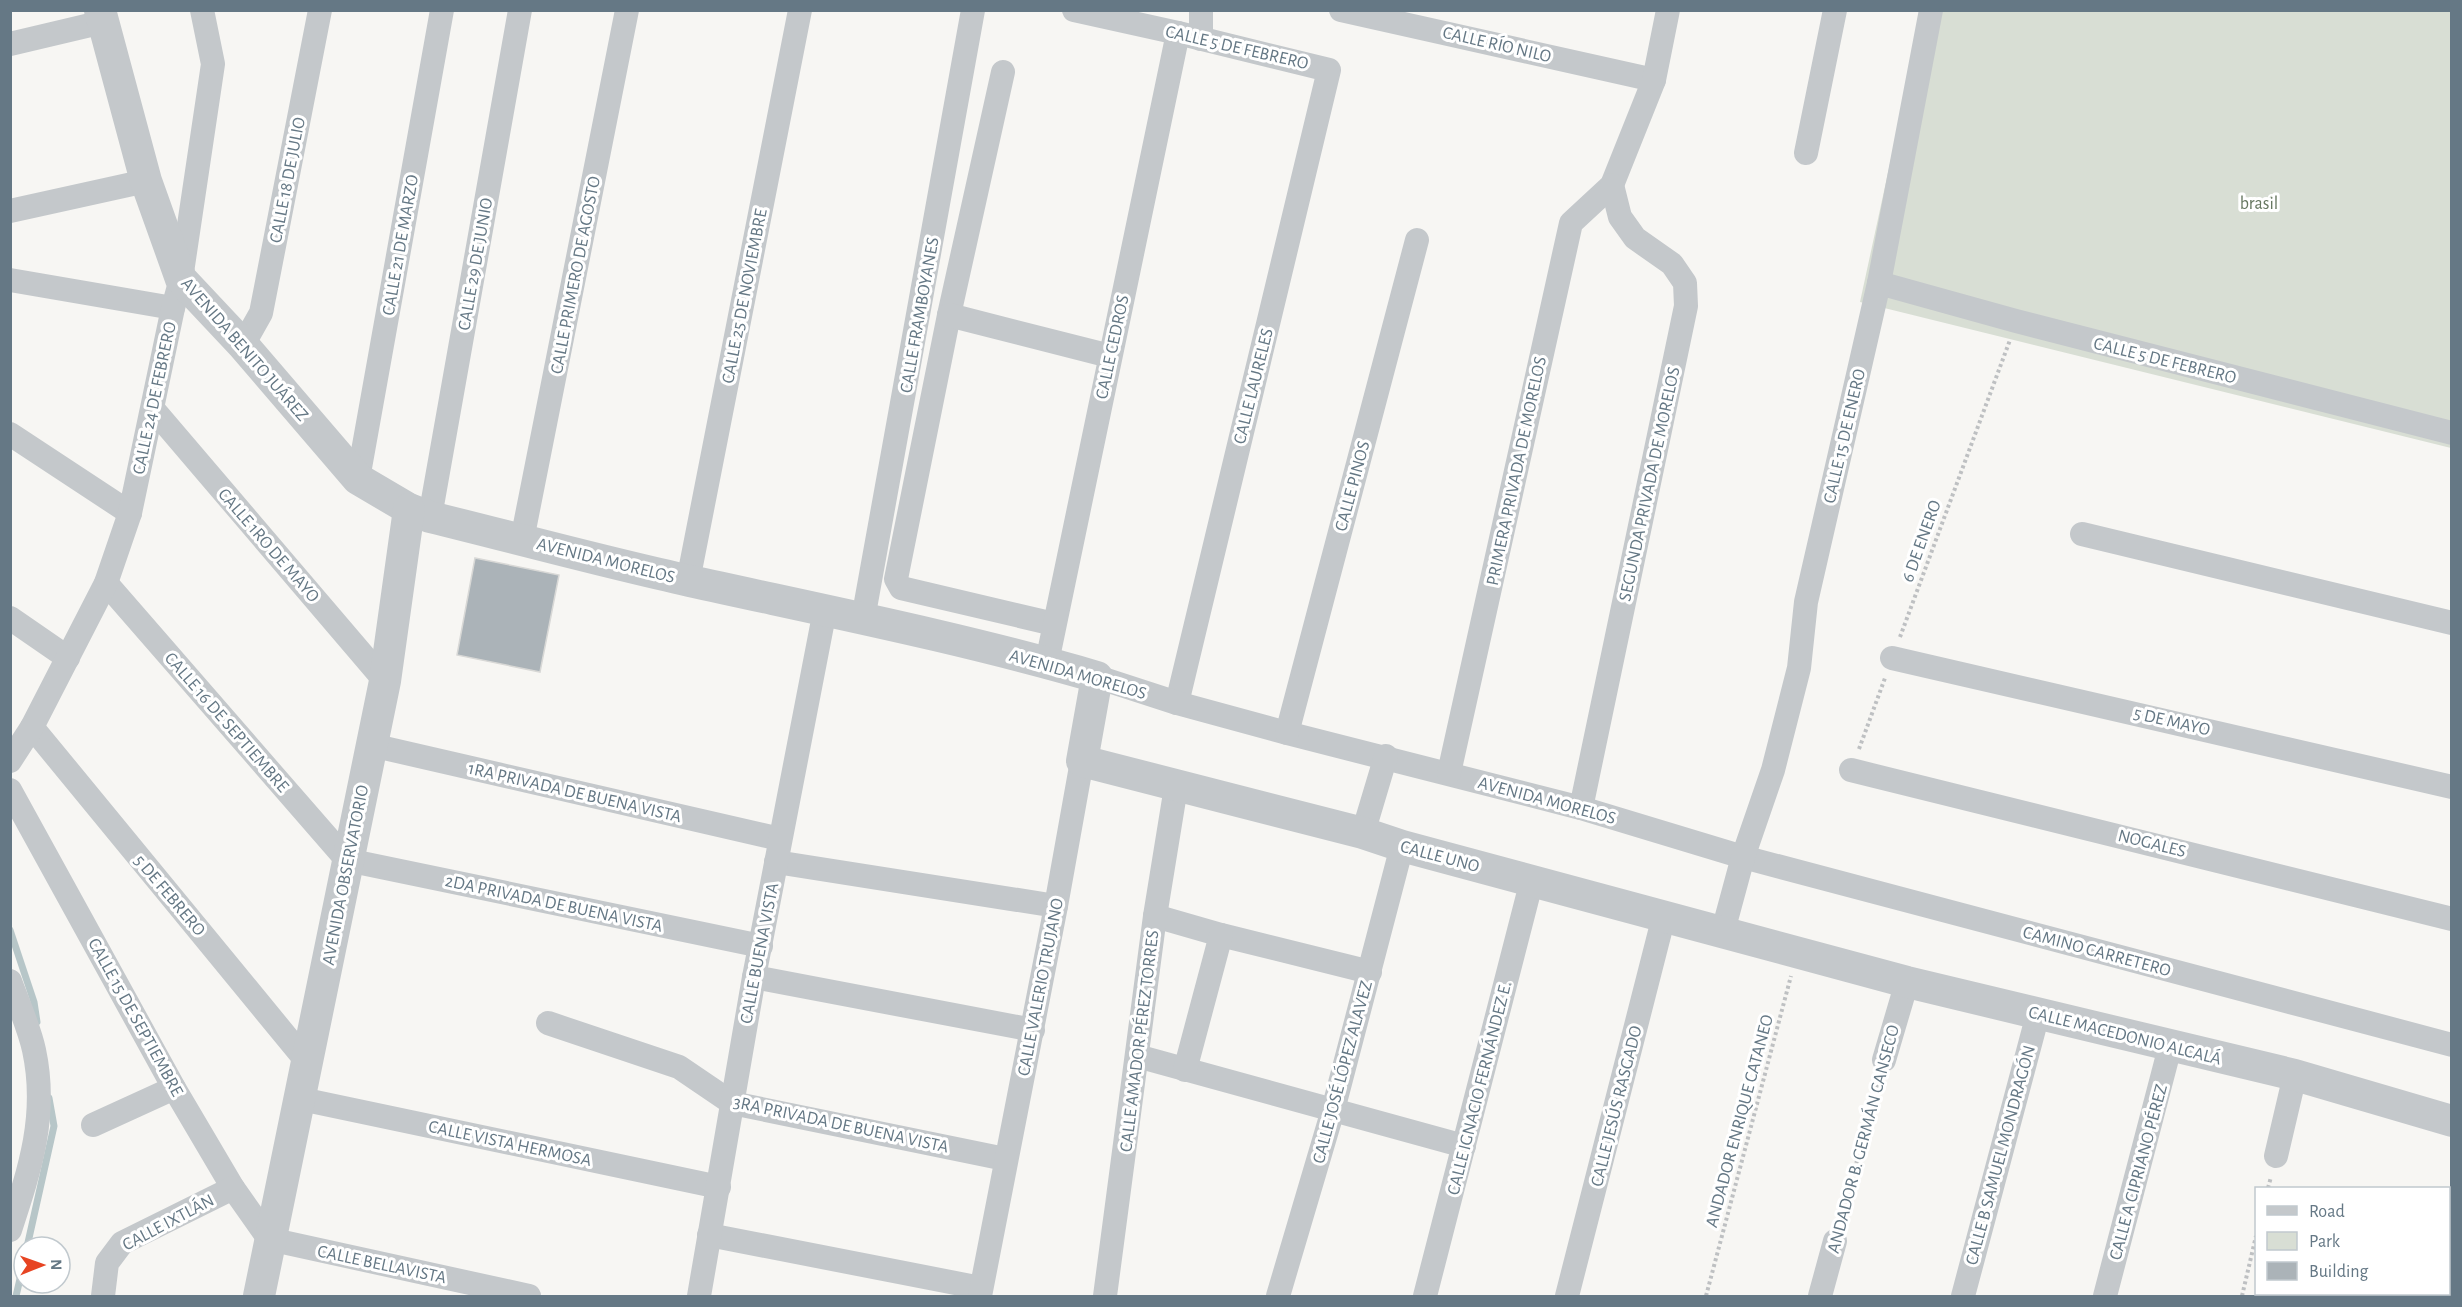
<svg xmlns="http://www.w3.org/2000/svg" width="2462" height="1307" font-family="'Alegreya Sans',sans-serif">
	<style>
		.green { fill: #d8ded4 }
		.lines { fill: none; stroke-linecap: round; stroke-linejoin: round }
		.stream { stroke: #b7c6c8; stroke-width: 7 }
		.building { fill: #abb3b8; stroke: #d8d8d6; stroke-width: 1.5 }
		.path { stroke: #bec0c2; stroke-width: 4; stroke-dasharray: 3 3; stroke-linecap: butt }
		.minor { stroke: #c4c8cb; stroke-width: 24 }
		.tertiary { stroke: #c4c8cb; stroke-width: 32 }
		.labels { text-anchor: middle; stroke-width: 6; stroke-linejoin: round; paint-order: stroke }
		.street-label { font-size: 18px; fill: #657885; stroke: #fff }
		.park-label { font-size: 18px; fill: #667760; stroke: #fff }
	</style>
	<rect width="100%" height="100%" fill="#f7f6f3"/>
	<!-- green -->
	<polygon class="green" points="1923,11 2451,11 2451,448 1860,302"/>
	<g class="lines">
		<!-- stream -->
		<g class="stream">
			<polyline points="10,930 34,1002 37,1022"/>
			<polyline points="27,1247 54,1126 49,1098"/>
			<polyline points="16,1296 24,1262"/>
		</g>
	</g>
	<!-- building -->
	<polygon class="building" points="475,558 559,575 540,672 457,655"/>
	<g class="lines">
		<!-- path -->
		<g class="path">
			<polyline points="1900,637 2010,340"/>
			<polyline points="1859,749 1885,678"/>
			<polyline points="2268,1188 2271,1177"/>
			<polyline points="1841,1221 1878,1081"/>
			<polyline points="1706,1296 1791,976"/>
			<polyline points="2242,1296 2256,1236"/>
		</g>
		<!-- minor -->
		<g class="minor">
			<polyline points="1074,10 1178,33 1329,70 1177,703"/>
			<polyline points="1201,10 1201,39"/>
			<polyline points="1341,10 1654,80"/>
			<polyline points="10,44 103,22"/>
			<polyline points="1003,72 949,315 896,579 901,588 1054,624"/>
			<polyline points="1806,153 1835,10"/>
			<polyline points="10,211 146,181"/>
			<polyline points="10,280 173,308"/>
			<polyline points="1879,283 2016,321 2452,433"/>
			<polyline points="949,315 1110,356"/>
			<polyline points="243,345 261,313 320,10"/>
			<polyline points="153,409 385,681"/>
			<polyline points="10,434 130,513"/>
			<polyline points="358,479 442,10"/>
			<polyline points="430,517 520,10"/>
			<polyline points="2082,534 2452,623"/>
			<polyline points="522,540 627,10"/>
			<polyline points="688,581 800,10"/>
			<polyline points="106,583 347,860 761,946"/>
			<polyline points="10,618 68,658"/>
			<polyline points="863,619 973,10"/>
			<polyline points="1892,658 2452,787"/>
			<polyline points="1047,662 1178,33"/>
			<polyline points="1097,677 1177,703 1287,733 1581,808 1743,857 2452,1045"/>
			<polyline points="32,727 308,1063"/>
			<polyline points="1287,733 1417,240"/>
			<polyline points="371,745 780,839"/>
			<polyline points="10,761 32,727 106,583 130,513 173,308 181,279 213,64 202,10"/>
			<polyline points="1851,770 2452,919"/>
			<polyline points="1449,773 1571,223 1612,185 1654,80 1668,10"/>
			<polyline points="10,790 174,1088 233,1188 269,1239 529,1296"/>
			<polyline points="1581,808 1686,306 1685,283 1672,264 1635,238 1620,217 1612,185"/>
			<polyline points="1363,833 1386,756"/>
			<polyline points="776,862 1056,906"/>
			<polyline points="1155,916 1221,935 1370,972"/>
			<polyline points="1723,931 1743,857 1773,770 1799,668 1806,602 1879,283 1931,10"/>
			<polyline points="754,977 1033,1030"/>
			<path d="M10,981c8,22 19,46 24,69 14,65 -4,119 -24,180"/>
			<polyline points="548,1023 679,1067 732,1103 1005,1159"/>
			<polyline points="1137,1056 1464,1146"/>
			<polyline points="1884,1060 1907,982"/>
			<polyline points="1185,1070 1221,935"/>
			<polyline points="301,1099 719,1187"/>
			<polyline points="93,1125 174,1088"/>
			<polyline points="2276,1156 2295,1075"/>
			<polyline points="2448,1226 2452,1222"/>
			<polyline points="709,1235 981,1288"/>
			<polyline points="103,1296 107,1263 122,1243 233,1188"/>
			<polyline points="699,1296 754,977 825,610"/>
			<polyline points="980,1296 1056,906 1082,761"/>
			<polyline points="1105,1296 1155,916 1176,787"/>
			<polyline points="1278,1296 1333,1110 1402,846"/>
			<polyline points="1425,1296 1532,880"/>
			<polyline points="1567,1296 1664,916"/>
			<polyline points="1820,1296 1835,1241"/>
			<polyline points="1963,1296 2038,1014"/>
			<polyline points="2105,1296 2170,1047"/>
			<polyline points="2374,1296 2378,1294"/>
		</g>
		<!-- tertiary -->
		<g class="tertiary">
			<path d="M100,10l46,171 35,98 62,66 115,134 51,30 21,8c86,21 173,45 260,64 136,30 273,57 407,96l-15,84 281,72 39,13 505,136 388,93 157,46"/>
			<polyline points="259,1296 385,681 409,509"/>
		</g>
	</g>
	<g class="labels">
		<!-- street labels -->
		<g class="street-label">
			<text transform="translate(1497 44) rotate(13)" y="6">CALLE RÍO NILO</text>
			<text transform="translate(1237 47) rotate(13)" y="6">CALLE 5 DE FEBRERO</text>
			<text transform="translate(287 180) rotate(-79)" y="6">CALLE 18 DE JULIO</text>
			<text transform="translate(400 245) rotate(-80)" y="6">CALLE 21 DE MARZO</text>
			<text transform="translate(475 264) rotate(-80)" y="6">CALLE 29 DE JUNIO</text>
			<text transform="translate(575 275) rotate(-79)" y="6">CALLE PRIMERO DE AGOSTO</text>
			<text transform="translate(744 296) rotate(-79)" y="6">CALLE 25 DE NOVIEMBRE</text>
			<text transform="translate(919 315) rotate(-80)" y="6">CALLE FRAMBOYANES</text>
			<text transform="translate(1112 347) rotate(-78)" y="6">CALLE CEDROS</text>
			<text transform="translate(245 349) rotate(49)" y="6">AVENIDA BENITO JUÁREZ</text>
			<text transform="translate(2165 360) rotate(14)" y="6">CALLE 5 DE FEBRERO</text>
			<text transform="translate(1253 386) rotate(-76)" y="6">CALLE LAURELES</text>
			<text transform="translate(154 398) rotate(-78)" y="6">CALLE 24 DE FEBRERO</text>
			<text transform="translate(1844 436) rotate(-77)" y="6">CALLE 15 DE ENERO</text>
			<text transform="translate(1516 471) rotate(-78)" y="6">PRIMERA PRIVADA DE MORELOS</text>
			<text transform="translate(1649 484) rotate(-78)" y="6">SEGUNDA PRIVADA DE MORELOS</text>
			<text transform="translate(1352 486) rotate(-75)" y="6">CALLE PINOS</text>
			<text transform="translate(1921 541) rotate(-70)" y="6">6 DE ENERO</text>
			<text transform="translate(269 545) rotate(49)" y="6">CALLE 1RO DE MAYO</text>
			<text transform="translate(606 560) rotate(14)" y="6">AVENIDA MORELOS</text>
			<text transform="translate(1078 674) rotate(16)" y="6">AVENIDA MORELOS</text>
			<text transform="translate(2172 721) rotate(13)" y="6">5 DE MAYO</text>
			<text transform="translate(227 722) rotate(49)" y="6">CALLE 16 DE SEPTIEMBRE</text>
			<text transform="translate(575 792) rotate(13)" y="6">1RA PRIVADA DE BUENA VISTA</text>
			<text transform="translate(1547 800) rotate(15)" y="6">AVENIDA MORELOS</text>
			<text transform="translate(2152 843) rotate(14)" y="6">NOGALES</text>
			<text transform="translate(1440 856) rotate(15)" y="6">CALLE UNO</text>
			<text transform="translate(345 875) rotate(-79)" y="6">AVENIDA OBSERVATORIO</text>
			<text transform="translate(170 895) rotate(50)" y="6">5 DE FEBRERO</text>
			<text transform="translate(554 903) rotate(12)" y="6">2DA PRIVADA DE BUENA VISTA</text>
			<text transform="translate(2097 951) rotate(15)" y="6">CAMINO CARRETERO</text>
			<text transform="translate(759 953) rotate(-79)" y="6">CALLE BUENA VISTA</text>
			<text transform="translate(1040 987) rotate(-79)" y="6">CALLE VALERIO TRUJANO</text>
			<text transform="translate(136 1017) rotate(61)" y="6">CALLE 15 DE SEPTIEMBRE</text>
			<text transform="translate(2125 1035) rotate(14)" y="6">CALLE MACEDONIO ALCALÁ</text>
			<text transform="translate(1139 1041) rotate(-83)" y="6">CALLE AMADOR PÉREZ TORRES</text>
			<text transform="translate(1342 1072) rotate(-75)" y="6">CALLE JOSÉ LÓPEZ ALAVEZ</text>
			<text transform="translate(1479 1088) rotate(-76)" y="6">CALLE IGNACIO FERNÁNDEZ E.</text>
			<text transform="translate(1616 1106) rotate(-76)" y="6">CALLE JESÚS RASGADO</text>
			<text transform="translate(1739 1121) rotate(-75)" y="6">ANDADOR ENRIQUE CATANEO</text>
			<text transform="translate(841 1124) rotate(12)" y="6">3RA PRIVADA DE BUENA VISTA</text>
			<text transform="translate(1863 1139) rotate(-75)" y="6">ANDADOR B. GERMÁN CANSECO</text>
			<text transform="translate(510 1143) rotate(12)" y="6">CALLE VISTA HERMOSA</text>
			<text transform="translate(2000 1155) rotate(-75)" y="6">CALLE B SAMUEL MONDRAGÓN</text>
			<text transform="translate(2138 1172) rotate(-75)" y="6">CALLE A CIPRIANO PÉREZ</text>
			<text transform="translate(168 1222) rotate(-28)" y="6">CALLE IXTLÁN</text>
			<text transform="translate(382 1264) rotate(12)" y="6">CALLE BELLAVISTA</text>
		</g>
		<!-- park labels -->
		<g class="park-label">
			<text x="2259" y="209">brasil</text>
		</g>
	</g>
	<!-- border -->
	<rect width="2462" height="1307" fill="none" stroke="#657885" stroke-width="24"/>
	<!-- legend -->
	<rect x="2255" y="1187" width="195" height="108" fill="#ffffff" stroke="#c1c9ce" stroke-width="1.5"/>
	<rect x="2267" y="1206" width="30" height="9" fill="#c4c8cb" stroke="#c1c9ce" stroke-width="1.5"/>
	<text x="2309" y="1217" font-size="18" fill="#657885">Road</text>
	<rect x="2267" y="1232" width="30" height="18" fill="#d8ded4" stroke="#c1c9ce" stroke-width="1.5"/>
	<text x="2309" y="1247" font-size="18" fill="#657885">Park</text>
	<rect x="2267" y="1262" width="30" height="18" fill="#abb3b8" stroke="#c1c9ce" stroke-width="1.5"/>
	<text x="2309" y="1277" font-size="18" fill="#657885">Building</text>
	<!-- north arrow -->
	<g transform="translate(42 1265) rotate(89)"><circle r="28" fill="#ffffff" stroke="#c1c9ce" stroke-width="1.5"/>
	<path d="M0-4.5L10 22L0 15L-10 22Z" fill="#e74422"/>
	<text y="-9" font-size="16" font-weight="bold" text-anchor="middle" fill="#657885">N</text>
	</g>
</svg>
